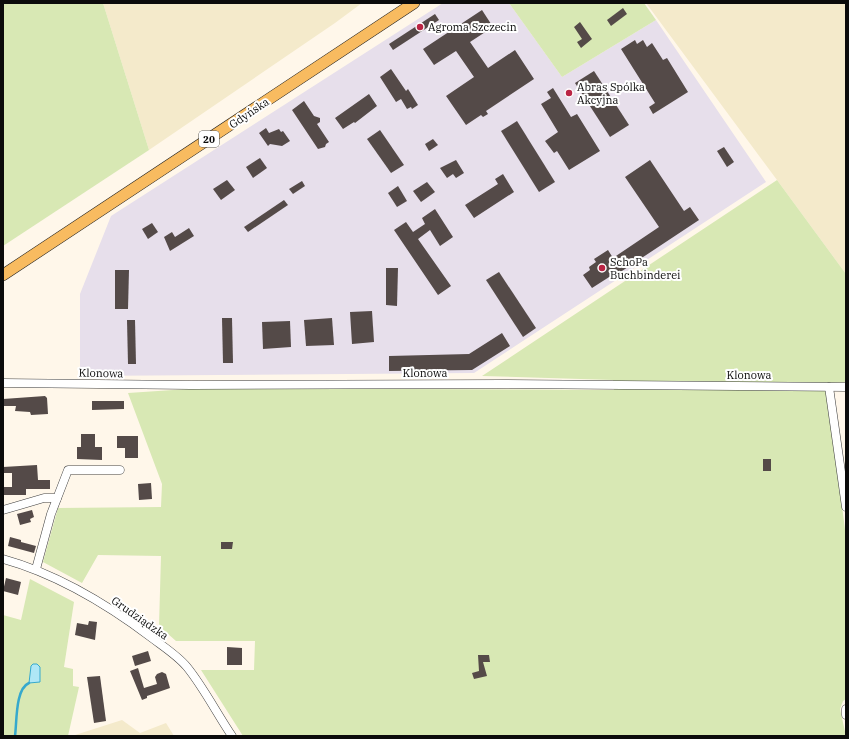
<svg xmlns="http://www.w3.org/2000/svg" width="849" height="739" font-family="'IBM Plex Serif',serif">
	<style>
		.industrial { fill: #e7dfeb }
		.farmland { fill: #f4eacb }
		.green { fill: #d8e8b4 }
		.water { fill: #afe7f6; stroke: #36a9cd }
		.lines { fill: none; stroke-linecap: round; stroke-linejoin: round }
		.stream { stroke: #36a9cd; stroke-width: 2.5 }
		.building { fill: #544a48 }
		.minor-casing { stroke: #3e3e3e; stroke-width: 9 }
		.major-casing { stroke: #1c1c1c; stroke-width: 12 }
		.minor { stroke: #fff; stroke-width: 8 }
		.major { stroke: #f8bb60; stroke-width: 11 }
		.poi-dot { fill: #ba2444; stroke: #fff; stroke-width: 1.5 }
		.labels { text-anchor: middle; stroke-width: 4; stroke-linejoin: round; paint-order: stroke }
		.shield { fill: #fff; stroke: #545454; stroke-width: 1 }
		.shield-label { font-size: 10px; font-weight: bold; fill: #0b0b0b }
		.poi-label { font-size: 11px; fill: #0b0b0b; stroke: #fff; text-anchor: start }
		.street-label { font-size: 11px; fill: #0b0b0b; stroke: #fff }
	</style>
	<rect width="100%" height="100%" fill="#fff7ea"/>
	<!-- industrial -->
	<polygon class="industrial" points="443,3 509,3 562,77 656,20 766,182 474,373 80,376 80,294 111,216"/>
	<!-- farmland -->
	<g class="farmland">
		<polygon points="103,3 362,3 335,23 149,150"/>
		<polygon points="646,3 846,3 846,274 777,180"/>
		<polygon points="122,720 140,733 166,723 174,736 72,736"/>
	</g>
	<!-- green -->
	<g class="green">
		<polygon points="3,3 103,3 149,150 3,246"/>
		<polygon points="509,3 644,3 656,20 562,77"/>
		<polygon points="777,180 846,274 846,382 826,383 846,537 846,699 843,701 840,709 846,736 243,736 201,670 254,670 255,641 176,641 159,626 161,556 98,555 82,583 43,562 58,508 161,507 162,484 128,393 203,388 614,390 613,380 482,376"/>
		<polygon points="30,579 74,602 64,667 73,669 73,686 79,687 68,736 3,736 3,615 21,620"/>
	</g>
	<!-- water -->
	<polygon class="water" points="33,664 37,664 40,667 40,682 29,683 31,666"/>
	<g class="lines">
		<!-- stream -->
		<path class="stream" d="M15,736c2,-14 0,-47 14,-53"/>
	</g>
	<!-- building -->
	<g class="building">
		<polygon points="623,8 627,14 611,26 607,20"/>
		<polygon points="482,10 493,27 470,42 488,68 515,50 534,79 486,111 488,114 483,117 481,115 466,125 446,96 474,77 456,51 434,65 423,49"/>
		<polygon points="435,14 439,20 393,50 389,44"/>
		<polygon points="580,22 592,39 581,48 577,42 582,39 574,27"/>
		<polygon points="635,40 637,44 643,40 647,47 652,43 663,60 667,58 688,92 653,114 649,107 655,103 621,49"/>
		<polygon points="391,69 406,91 408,89 418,105 412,109 411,107 407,109 401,99 396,102 380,77"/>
		<polygon points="594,71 629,125 610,137 575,83"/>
		<polygon points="553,88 571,117 577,114 600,151 569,170 557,151 554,153 545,141 558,132 541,104 551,98 547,92"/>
		<polygon points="369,94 377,106 355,123 354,122 343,129 335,118"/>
		<polygon points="304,101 314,116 320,118 320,122 317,124 329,142 326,144 325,147 318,149 292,110"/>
		<polygon points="517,121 555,182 539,192 501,131"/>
		<polygon points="266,128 269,133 279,129 281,132 283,131 290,141 282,146 270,144 268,146 259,133"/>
		<polygon points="380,130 404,165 391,173 367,139"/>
		<polygon points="433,139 438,145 429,151 425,144"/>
		<polygon points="724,147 734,162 727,167 717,151"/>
		<polygon points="260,158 267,168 253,178 246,167"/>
		<polygon points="456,160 464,173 456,178 453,174 447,178 440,168"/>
		<polygon points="650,160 684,211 690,207 699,220 619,273 617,272 592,288 583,275 590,270 589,267 596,262 594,259 608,250 613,258 659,227 625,177"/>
		<polygon points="503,174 514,192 474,218 465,205 498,184 495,179"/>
		<polygon points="227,180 235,190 221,200 213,189"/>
		<polygon points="302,181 305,186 293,194 289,189"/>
		<polygon points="427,182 435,192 421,202 413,191"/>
		<polygon points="398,186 407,201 397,207 388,193"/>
		<polygon points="284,200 288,205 248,232 244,227"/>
		<polygon points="435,209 453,237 440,246 430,230 418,239 451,286 438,295 394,230 406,222 413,232 425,224 422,218"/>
		<polygon points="152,223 158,232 148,239 142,229"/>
		<polygon points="189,228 194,236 170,251 164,237 172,232 175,237"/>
		<polygon points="386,268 398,268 397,306 386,305"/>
		<polygon points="115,270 129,270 128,309 115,309"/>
		<polygon points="499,272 536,328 523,337 486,280"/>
		<polygon points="372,311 374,342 352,344 350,312"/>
		<polygon points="222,318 232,318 233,363 223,363"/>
		<polygon points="332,318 334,345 306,346 304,320"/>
		<polygon points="127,320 135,320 136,364 128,364"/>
		<polygon points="290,321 291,347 263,349 262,322"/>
		<polygon points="502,333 510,346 472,370 389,371 389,356 469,354"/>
		<polygon points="45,396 47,398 48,414 31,415 30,412 15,411 16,406 3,406 3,399"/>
		<polygon points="92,401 124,401 124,409 92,410"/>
		<polygon points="81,434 95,434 95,447 102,447 102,460 77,459 77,447 81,447"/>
		<polygon points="117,436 138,436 138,458 125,458 125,448 117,448"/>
		<rect x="763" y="459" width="8" height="12"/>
		<polygon points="37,465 38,480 50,480 50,489 26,489 26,495 3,495 3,487 12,487 12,473 3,473 3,467"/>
		<polygon points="151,483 152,499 139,500 138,484"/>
		<polygon points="32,510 34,517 30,519 31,522 20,525 17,514"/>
		<polygon points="10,537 21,540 21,542 36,546 34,553 8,546"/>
		<polygon points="221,542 233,542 232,549 221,549"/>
		<polygon points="6,578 21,582 18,595 3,591"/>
		<polygon points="89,621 97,622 95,640 75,635 77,623 88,625"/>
		<polygon points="227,647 242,648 242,665 227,665"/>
		<polygon points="148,651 151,661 135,666 132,656"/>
		<polygon points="478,655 489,655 490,662 483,662 487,676 474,679 472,673 479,671"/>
		<polygon points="138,668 144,688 157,684 155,677 157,674 162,672 166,674 170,688 147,696 147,698 142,700 130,671"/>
		<polygon points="100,676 106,721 94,723 87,677"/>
	</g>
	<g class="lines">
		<defs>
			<g id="minor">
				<polyline points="3,383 191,385 506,384 846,387"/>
				<polyline points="829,387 846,507"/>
				<polyline points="3,510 44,498 57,498"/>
				<path d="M3,559c54,15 104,45 149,79 12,9 26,18 35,29 17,21 30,47 45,69"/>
				<polyline points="36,569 51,514 68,470 120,470"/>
				<polyline points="846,709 846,715"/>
			</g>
			<polyline id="major" points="3,275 414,3"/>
		</defs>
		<!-- minor casing -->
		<use href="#minor" class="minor-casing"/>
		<!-- major casing -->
		<use href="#major" class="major-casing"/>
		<!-- minor -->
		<use href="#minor" class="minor"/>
		<!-- major -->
		<use href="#major" class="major"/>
	</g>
	<!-- markers -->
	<g class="poi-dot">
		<circle cx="420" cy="27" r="4"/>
		<circle cx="569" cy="93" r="4"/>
		<circle cx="602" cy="268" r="4"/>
	</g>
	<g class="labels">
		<!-- shield labels -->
		<rect class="shield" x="199" y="131" width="20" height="16" rx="3"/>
		<g class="shield-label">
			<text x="209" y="143">20</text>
		</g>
		<!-- poi labels -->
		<g class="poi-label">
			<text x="428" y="31">Agroma Szczecin</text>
			<text x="577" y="91">Abras Spólka<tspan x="577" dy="13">Akcyjna</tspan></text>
			<text x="610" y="266">SchoPa<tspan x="610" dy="13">Buchbinderei</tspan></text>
		</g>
		<!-- street labels -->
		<g class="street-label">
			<text transform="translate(249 113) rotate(-34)" y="4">Gdyńska</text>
			<text transform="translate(101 373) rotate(1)" y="4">Klonowa</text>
			<text x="425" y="377">Klonowa</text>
			<text x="749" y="379">Klonowa</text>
			<text transform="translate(140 618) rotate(35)" y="4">Grudziądzka</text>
		</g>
	</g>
	<!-- border -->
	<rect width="849" height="739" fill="none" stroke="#0b0b0b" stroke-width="8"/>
</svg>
